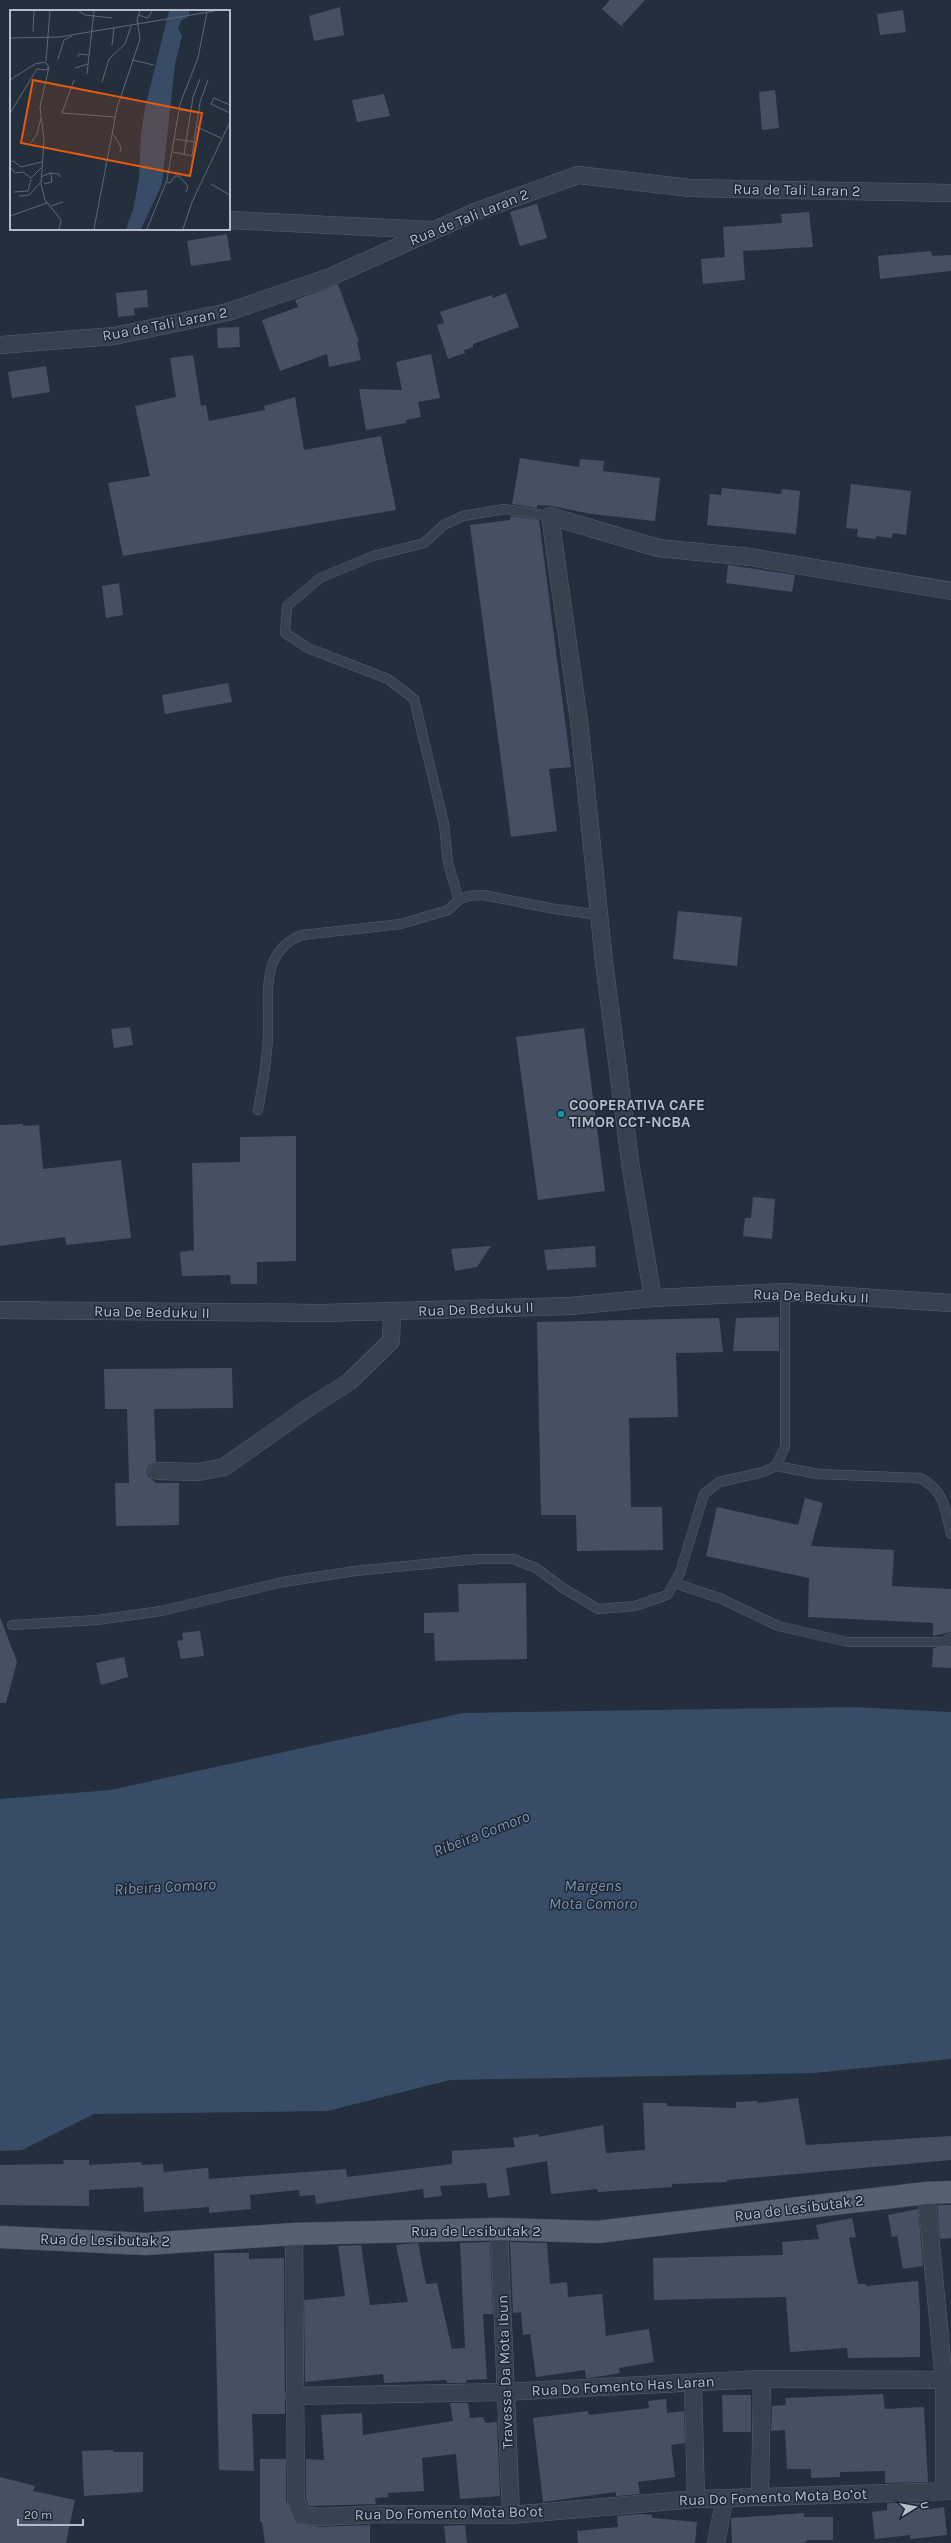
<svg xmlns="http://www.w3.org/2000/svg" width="951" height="2543" font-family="Karla,sans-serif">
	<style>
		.water { fill: #394c67 }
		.building { fill: #455162 }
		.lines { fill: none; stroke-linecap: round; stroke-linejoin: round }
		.lane-casing { stroke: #565f6c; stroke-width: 10 }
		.street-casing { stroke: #565f6c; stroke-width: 18 }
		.primary-casing { stroke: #414a57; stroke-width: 23 }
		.lane { stroke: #38414e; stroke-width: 9 }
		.street { stroke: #38414e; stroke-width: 17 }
		.primary { stroke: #56606e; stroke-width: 22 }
		.culture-dot { fill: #0f9aa8; stroke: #1d2633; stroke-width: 1.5 }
		.labels { text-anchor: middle; stroke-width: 3; stroke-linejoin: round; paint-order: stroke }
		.street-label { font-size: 15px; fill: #b4bcc9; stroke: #1d2633 }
		.poi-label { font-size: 15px; font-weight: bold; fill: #b4bcc9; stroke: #1d2633; text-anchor: start }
		.water-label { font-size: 16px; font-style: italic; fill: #7c92b1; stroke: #1d2633 }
		.inset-road { fill: none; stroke: #5e6776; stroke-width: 1 }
		.view { fill: #e8590c; fill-opacity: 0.15; stroke: #e8590c; stroke-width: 2 }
		.inset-edge { fill: none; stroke: #b4bcc9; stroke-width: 2 }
	</style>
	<rect width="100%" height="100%" fill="#242f3e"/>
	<!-- water -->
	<polygon class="water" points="853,1707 951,1712 951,2059 814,2073 450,2080 327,2111 94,2114 22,2150 0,2151 0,1799 110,1790 463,1713"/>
	<!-- building -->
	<g class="building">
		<polygon points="610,0 645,0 621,26 602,9"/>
		<polygon points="340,7 344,35 314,41 309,16"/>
		<polygon points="903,10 906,32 880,35 877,14"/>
		<polygon points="775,90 779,128 762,130 759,92"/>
		<polygon points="384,94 390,116 357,122 352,100"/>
		<polygon points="537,204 547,238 520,246 510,212"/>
		<polygon points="809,212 813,247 743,251 745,280 703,284 701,259 725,257 723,227 782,223 781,214"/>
		<polygon points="227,234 231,260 191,266 187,241"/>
		<polygon points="931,251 932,256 951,255 951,271 880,279 878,256"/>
		<polygon points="338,284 359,342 357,342 361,360 329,367 327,354 280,371 262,320 298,307 295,300"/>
		<polygon points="147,290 148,307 134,308 135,315 118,317 116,293"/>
		<polygon points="506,293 519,327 473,344 473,347 464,350 465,353 448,359 437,325 444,323 440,312 492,295 493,298"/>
		<polygon points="239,327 240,347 218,348 217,328"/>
		<polygon points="431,354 440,398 418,402 421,417 406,420 406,423 366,430 359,389 402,390 396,362"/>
		<polygon points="193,355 201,406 206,405 209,421 265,410 264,406 295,397 304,450 381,436 396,510 123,556 108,483 150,476 135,406 176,397 170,358"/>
		<polygon points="46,366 50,392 12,398 8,372"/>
		<polygon points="520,458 579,467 580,459 604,461 603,471 660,478 655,521 591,514 552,506 537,505 537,508 512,504"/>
		<polygon points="851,484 911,491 906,535 893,533 892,538 876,536 876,539 857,537 858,529 846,528"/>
		<polygon points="722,488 781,494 782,489 800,491 796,534 707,525 710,494 721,495"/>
		<polygon points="511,516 539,520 571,767 549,769 557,831 511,837 470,525 510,520"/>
		<polygon points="728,565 795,575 792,592 726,583"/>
		<polygon points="119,583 123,615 106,618 102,586"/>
		<polygon points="228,683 232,702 165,714 162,695"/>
		<polygon points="678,911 742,917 737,966 673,959"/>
		<polygon points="130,1027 133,1045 114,1048 111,1029"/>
		<polygon points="584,1028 605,1191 538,1200 516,1037"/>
		<polygon points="23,1124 23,1126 39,1125 43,1169 121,1160 131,1238 66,1245 65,1237 0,1246 0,1125"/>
		<polygon points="296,1136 296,1261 257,1262 257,1284 231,1284 230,1275 182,1276 180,1252 194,1250 192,1163 240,1162 240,1137"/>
		<polygon points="753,1197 775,1199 772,1239 743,1236 745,1218 751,1218"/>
		<polygon points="491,1246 477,1267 455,1271 451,1249"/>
		<polygon points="595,1246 596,1267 547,1270 544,1250"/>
		<polygon points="779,1317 779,1351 733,1351 736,1318"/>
		<polygon points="719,1318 723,1352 676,1353 678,1417 629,1418 631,1507 662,1507 663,1550 577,1551 576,1515 541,1515 537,1322"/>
		<polygon points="232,1368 233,1408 154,1409 156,1461 149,1465 147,1471 148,1476 156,1483 179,1483 179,1525 116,1526 115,1483 129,1483 127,1409 105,1409 104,1369"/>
		<polygon points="805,1498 823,1503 811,1546 894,1550 892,1586 951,1589 951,1632 933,1636 933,1623 808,1617 809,1578 706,1556 717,1507 798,1525"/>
		<polygon points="526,1583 527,1659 435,1661 434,1633 424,1633 424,1613 459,1612 458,1584"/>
		<polygon points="0,1617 17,1662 6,1703 0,1703"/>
		<polygon points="200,1631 204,1656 181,1659 177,1641 183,1640 182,1633"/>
		<polygon points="951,1645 951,1668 932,1667 933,1648"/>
		<polygon points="124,1657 128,1677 101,1685 96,1663"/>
		<polygon points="798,2098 806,2145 951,2136 951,2160 727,2180 727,2182 672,2184 672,2187 598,2192 597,2189 551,2194 547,2161 506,2168 510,2195 488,2198 486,2183 440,2186 442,2196 424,2198 423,2189 316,2204 315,2195 300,2196 299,2190 250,2195 251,2209 209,2213 209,2207 144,2212 143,2187 89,2190 89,2206 0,2205 0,2165 64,2164 63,2160 89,2160 89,2165 141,2162 142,2165 163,2164 164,2172 208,2168 209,2179 346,2169 347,2177 452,2164 452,2151 515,2147 513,2138 538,2134 539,2137 603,2125 606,2153 645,2150 643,2103 667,2103 667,2106 736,2108 736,2102 757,2101 758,2103"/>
		<polygon points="937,2205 951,2205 951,2238 940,2239"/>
		<polygon points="918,2209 923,2266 903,2269 897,2236 892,2237 888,2215"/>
		<polygon points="852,2218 856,2237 849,2238 858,2284 866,2284 866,2286 918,2281 920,2310 920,2357 848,2358 847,2348 790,2352 786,2297 654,2300 653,2258 783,2255 782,2242 819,2239 816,2225"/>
		<polygon points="490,2242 493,2314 483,2314 487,2379 466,2380 466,2383 447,2383 446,2380 384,2383 383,2374 305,2382 304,2300 345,2296 338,2246 361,2245 370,2305 408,2302 396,2245 418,2243 426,2284 437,2283 452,2349 465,2348 460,2243"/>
		<polygon points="510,2242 547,2243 550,2284 567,2282 568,2297 602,2294 606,2336 649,2329 654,2362 619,2368 620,2373 596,2377 586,2378 585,2370 536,2377 530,2334 523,2335 521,2312 513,2313"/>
		<polygon points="214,2253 249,2253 249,2259 284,2258 285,2414 252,2414 254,2471 219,2470"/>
		<polygon points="883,2394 885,2409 924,2407 928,2482 885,2483 885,2471 840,2472 840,2477 811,2478 811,2469 787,2469 785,2430 771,2431 772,2406 786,2405 785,2398"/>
		<polygon points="722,2395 751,2395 751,2432 723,2432"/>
		<polygon points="666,2399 667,2413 684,2411 685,2443 671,2445 675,2477 638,2482 640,2494 616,2496 616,2492 543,2502 533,2418 588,2411 589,2415 649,2408 648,2401"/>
		<polygon points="450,2403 468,2403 470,2418 483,2417 486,2423 497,2422 500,2496 460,2499 456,2454 422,2458 424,2491 388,2493 388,2497 375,2498 376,2504 309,2506 306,2499 306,2459 324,2460 321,2415 362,2413 363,2435 453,2421"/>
		<polygon points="113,2450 113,2452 143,2452 143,2492 84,2496 82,2451"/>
		<polygon points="260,2459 286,2459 286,2501 296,2523 320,2527 370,2525 370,2543 265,2543 262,2522 260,2522"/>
		<polygon points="0,2477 35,2486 33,2491 75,2500 66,2543 0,2543"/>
		<polygon points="929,2502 930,2509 944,2507 947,2535 910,2539 910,2535 875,2539 872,2512 887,2510 887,2503"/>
		<polygon points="804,2513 804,2517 833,2517 833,2540 806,2540 807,2542 798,2543 732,2543 731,2518"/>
		<polygon points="642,2514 652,2515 652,2518 697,2522 695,2543 578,2543 577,2531 618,2527 617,2516"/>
		<polygon points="465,2525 467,2543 446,2543 444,2526"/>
	</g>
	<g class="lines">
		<defs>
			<g id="lane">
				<polyline points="459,900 448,863 444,824 414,699 388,679 308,648 285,633 287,606 320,578 373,556 424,543 444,525 463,516 504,509 550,516"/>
				<path d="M258,1110c5,-26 10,-53 10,-79 1,-37 -8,-80 34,-96l99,-11 47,-14 11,-10 9,-4 15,-1 72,14 45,6"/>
				<path d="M776,1466l42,8 102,4c26,14 24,30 31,56"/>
				<polyline points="674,1583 722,1599 778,1626 848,1642 942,1642 951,1638"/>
				<polyline points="12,1625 97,1620 161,1611 283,1582 355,1571 478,1559 513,1559 536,1568 563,1588 598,1609 635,1606 667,1595 674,1583 680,1573 704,1494 719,1482 763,1472 776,1466 785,1447 785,1292"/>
			</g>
			<g id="street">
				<polyline points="229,220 429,230"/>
				<polyline points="0,345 114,336 228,312 330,277 475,212 578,175 690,188 951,193"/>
				<polyline points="653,1298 631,1169 604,962 579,721 550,516 658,548 750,557 951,591"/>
				<polyline points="0,1310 322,1313 570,1306 653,1298 785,1292 951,1303"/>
				<polyline points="157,1471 199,1472 224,1467 308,1408 349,1382 391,1341 392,1311"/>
				<polyline points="926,2193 944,2381 944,2491"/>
				<polyline points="499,2229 511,2515"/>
				<polyline points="294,2234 296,2501 302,2515 320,2517 382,2514 511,2515 696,2499 951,2491"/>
				<polyline points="693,2384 696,2499"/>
				<polyline points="294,2396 505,2392 762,2379 951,2380"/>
				<polyline points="760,2497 762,2379"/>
				<polyline points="716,2543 725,2498"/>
			</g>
			<polyline id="primary" points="0,2237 146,2244 294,2234 499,2229 597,2232 926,2193 951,2192"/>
		</defs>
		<!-- lane casing -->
		<use href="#lane" class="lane-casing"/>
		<!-- street casing -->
		<use href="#street" class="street-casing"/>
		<!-- primary casing -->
		<use href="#primary" class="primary-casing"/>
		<!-- lane -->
		<use href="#lane" class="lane"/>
		<!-- street -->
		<use href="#street" class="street"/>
		<!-- primary -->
		<use href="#primary" class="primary"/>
	</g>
	<!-- markers -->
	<circle class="culture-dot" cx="561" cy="1114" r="4"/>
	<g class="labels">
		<!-- street labels -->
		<g class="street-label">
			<text transform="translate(797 190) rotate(1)" y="5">Rua de Tali Laran 2</text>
			<text transform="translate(469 217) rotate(-22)" y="5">Rua de Tali Laran 2</text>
			<text transform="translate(165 324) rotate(-11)" y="5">Rua de Tali Laran 2</text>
			<text transform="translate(811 1296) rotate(2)" y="5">Rua De Beduku II</text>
			<text transform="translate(476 1309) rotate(-2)" y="5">Rua De Beduku II</text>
			<text transform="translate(152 1312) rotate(1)" y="5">Rua De Beduku II</text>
			<text transform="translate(799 2208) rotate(-7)" y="5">Rua de Lesibutak 2</text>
			<text x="476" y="2236">Rua de Lesibutak 2</text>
			<text transform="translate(105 2240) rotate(1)" y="5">Rua de Lesibutak 2</text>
			<text transform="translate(505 2372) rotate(-92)" y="5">Travessa Da Mota Ibun</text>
			<text transform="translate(623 2386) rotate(-3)" y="5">Rua Do Fomento Has Laran</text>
			<text transform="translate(773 2497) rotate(-2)" y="5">Rua Do Fomento Mota Bo’ot</text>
			<text transform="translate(449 2513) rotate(-1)" y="5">Rua Do Fomento Mota Bo’ot</text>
		</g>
		<!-- poi labels -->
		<g class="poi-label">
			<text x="569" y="1110">COOPERATIVA CAFE<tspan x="569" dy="17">TIMOR CCT-NCBA</tspan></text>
		</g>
		<!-- water labels -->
		<g class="water-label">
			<text transform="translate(481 1833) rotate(-21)" y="6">Ribeira Comoro</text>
			<text x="593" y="1891">Margens<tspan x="593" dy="18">Mota Comoro</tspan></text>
			<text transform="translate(165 1886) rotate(-3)" y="6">Ribeira Comoro</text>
		</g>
	</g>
	<!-- overview -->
	<g transform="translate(10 10)">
		<rect width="220" height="220" fill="#242f3e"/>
		<path d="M159,1h20v5l-8,5 -3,8 4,7 -7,28 -13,120 -21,45h-15l7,-19 6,-31 2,-45 4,-26z" fill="#394c67"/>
		<path class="inset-road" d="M69,1l6,4 27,3M128,5l10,3 4,-7M23,22l1,-21M0,28l49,-1 156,-26M102,35l2,-17M68,47l1,-3 10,1M48,49l6,-19 8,-4M122,50l22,5M36,51l4,-50M65,58l13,-4M77,64l7,-63M0,70l25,-16 10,-2 4,5 -9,40 4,33 -3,44 4,16 16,20 -2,9M64,70l-12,33 53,4M92,72l7,-23 16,-15 6,-18M220,95l-16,-7 -3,6 19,9M170,100l19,3M0,103l27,-44 10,1 1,-3M187,117l24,11M103,124l8,13 -1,5M165,129l20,3M21,133l6,-9 4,-16M163,142l19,4 8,-54 8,-22M174,145l9,-58 7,-18M0,152l3,-1 8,6 21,-5M0,157l5,6 8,-1 8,6 10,-10M31,167l9,-4 9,1 1,3M157,172l3,1 5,-7h4l9,10 -2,6M34,174l8,-2 -1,-8M201,174l19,11M4,182l14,-1 3,-12M9,186l10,-1 11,-12M41,196l12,-4M0,206l37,-13M84,219l23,-121 23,-69 -3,-20 3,-8M137,219l20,-49 13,-76 18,-46 9,-46M173,219l9,-27 38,-80"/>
		<path class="view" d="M23,70l169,33 -12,63 -169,-33z"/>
		<rect width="220" height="220" class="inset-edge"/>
	</g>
	<!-- north arrow -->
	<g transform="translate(915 2507) rotate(79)" stroke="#1d2633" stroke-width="3" paint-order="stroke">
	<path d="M0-3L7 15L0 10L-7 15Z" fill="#b4bcc9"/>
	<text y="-6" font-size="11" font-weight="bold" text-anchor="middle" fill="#b4bcc9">U</text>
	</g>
	<!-- scale -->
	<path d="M18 2519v6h65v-6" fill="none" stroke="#b4bcc9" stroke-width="2"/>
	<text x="24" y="2519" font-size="12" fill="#b4bcc9" stroke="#1d2633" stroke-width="3" paint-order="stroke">20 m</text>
</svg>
